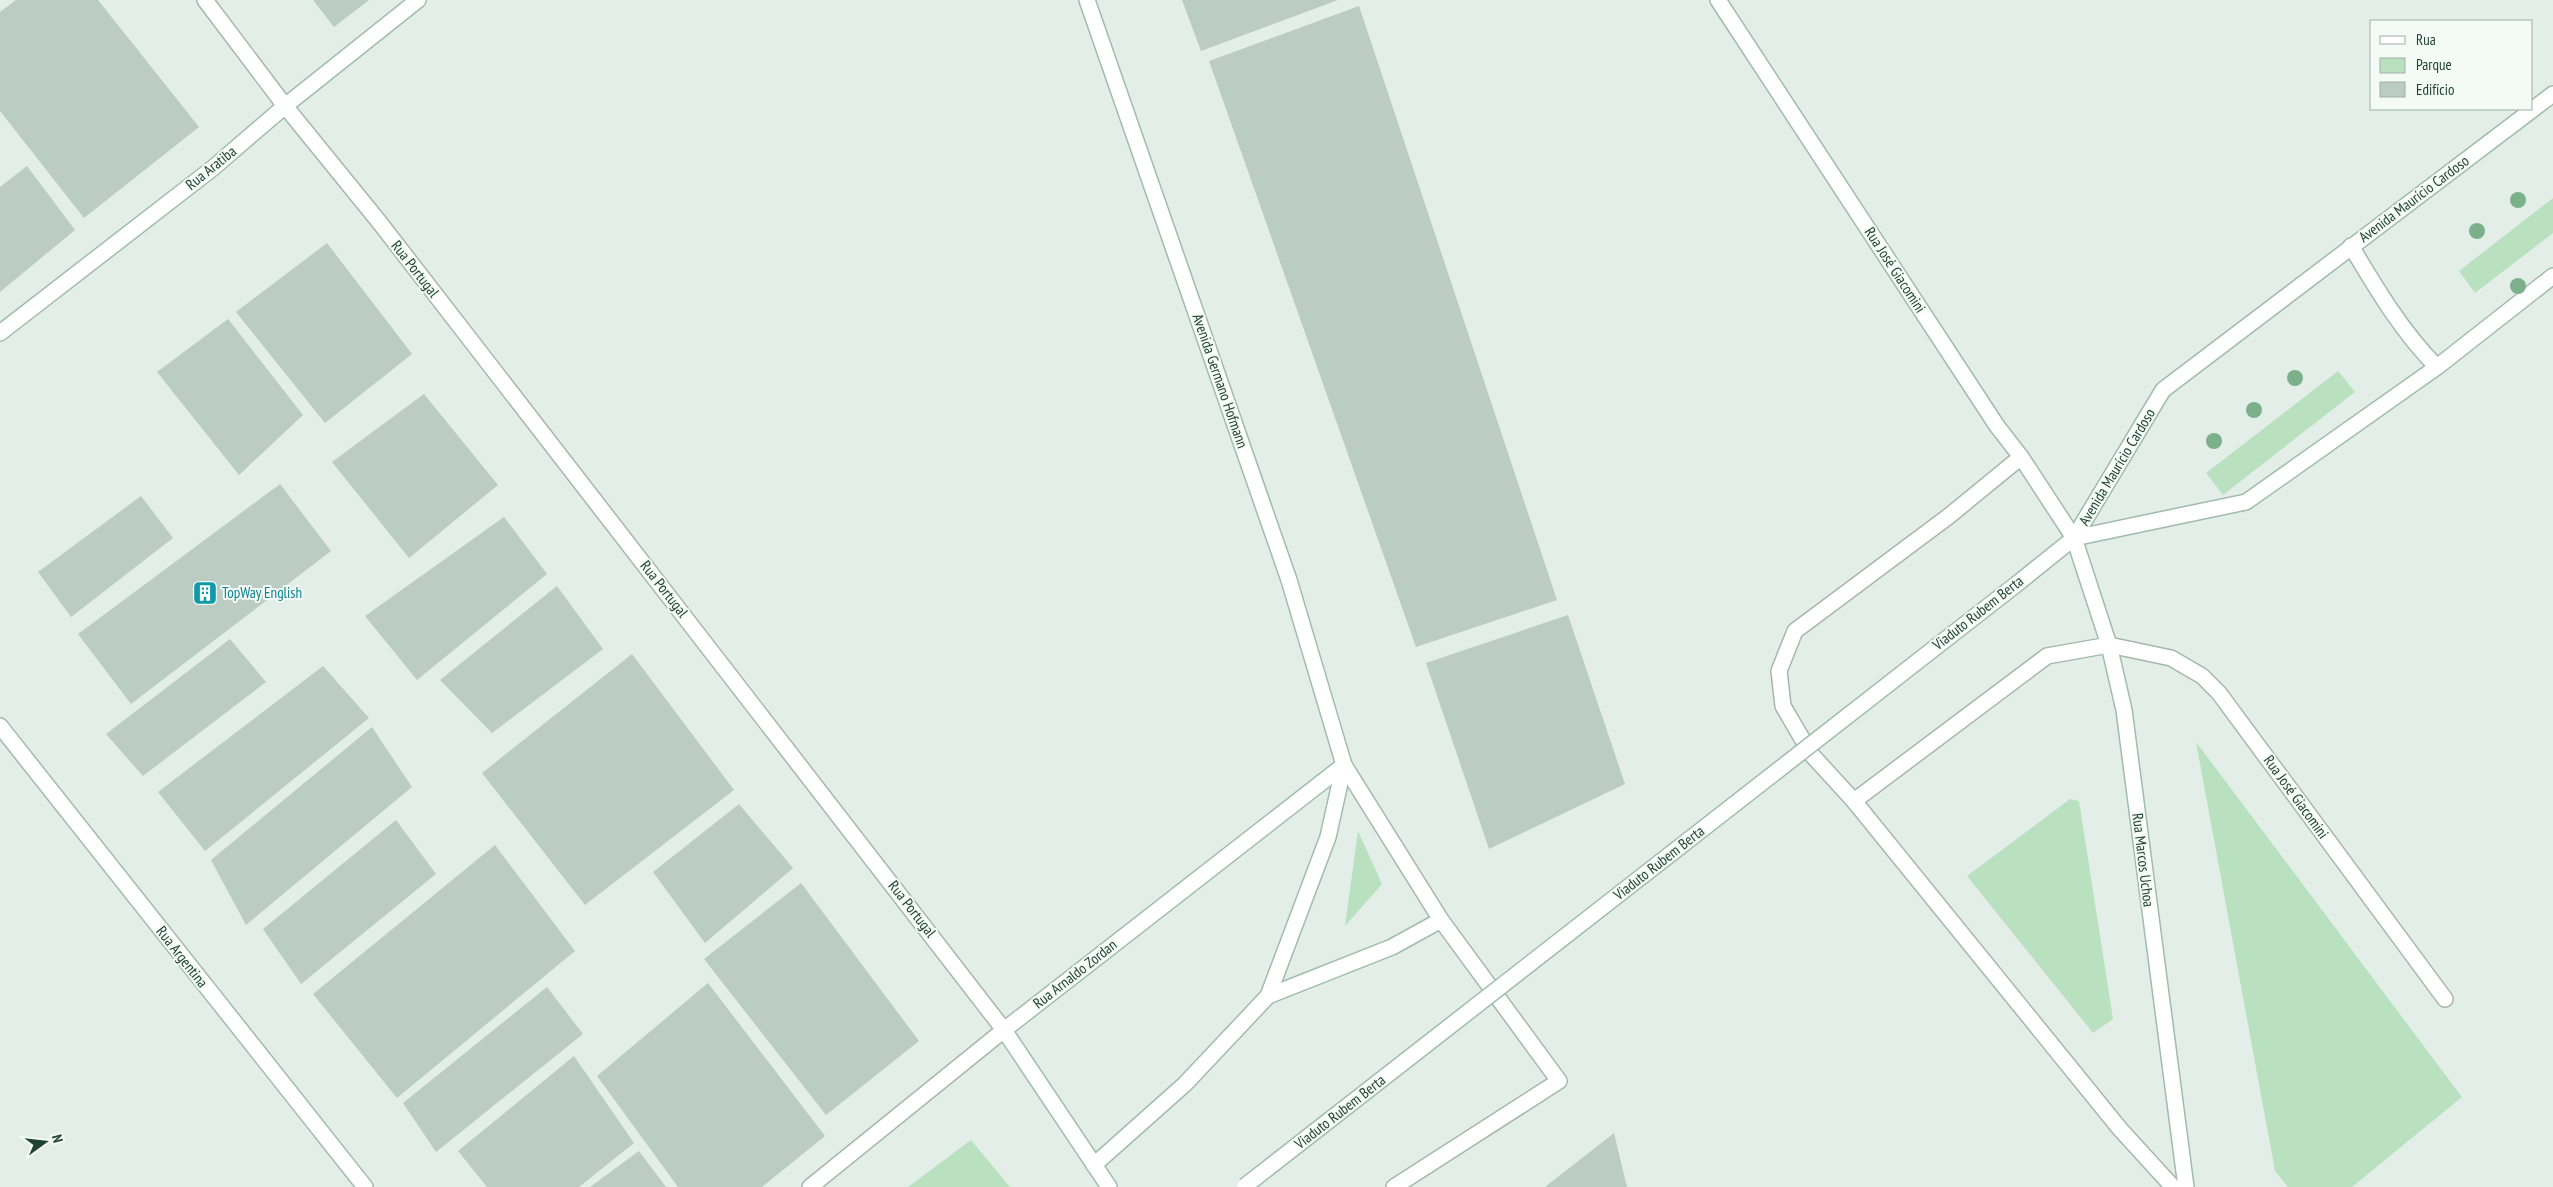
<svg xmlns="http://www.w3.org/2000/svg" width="2553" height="1187" font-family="'PT Sans Narrow',sans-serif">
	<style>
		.green { fill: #b9e1c0 }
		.building { fill: #baccc3 }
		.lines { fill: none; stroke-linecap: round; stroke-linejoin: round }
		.street-casing { stroke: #a5b7af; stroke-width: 18 }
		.secondary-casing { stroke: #a0bbaf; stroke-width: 18 }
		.street { stroke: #fff; stroke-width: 15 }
		.secondary { stroke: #fff; stroke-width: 15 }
		.secondary-bridge-casing { stroke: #a0bbaf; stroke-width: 18; stroke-linecap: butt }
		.secondary-bridge { stroke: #fff; stroke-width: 15 }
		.tree { fill: #7bb08b }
		.labels { text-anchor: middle; stroke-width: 4; stroke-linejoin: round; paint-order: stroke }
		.street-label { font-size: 15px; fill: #204235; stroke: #f4faf6 }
		.culture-label { font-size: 15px; fill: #0d838f; stroke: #f4faf6; text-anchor: start }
	</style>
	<rect width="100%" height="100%" fill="#e3eee8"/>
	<!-- green -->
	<g class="green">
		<polygon points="2553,198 2553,233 2475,293 2459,271"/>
		<polygon points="2338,371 2355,392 2223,495 2206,473"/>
		<polygon points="2196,742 2462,1097 2352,1187 2288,1187 2275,1171"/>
		<polygon points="2070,799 2079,801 2113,1019 2093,1033 1967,876"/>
		<polygon points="1358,831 1382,884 1345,926"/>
		<polygon points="971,1140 1010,1187 908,1187"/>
	</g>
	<!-- building -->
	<g class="building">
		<polygon points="16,0 98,0 199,127 84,218 0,111 0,12"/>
		<polygon points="313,0 369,0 334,27"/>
		<polygon points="1182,0 1338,0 1201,51"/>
		<polygon points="1359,6 1557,600 1416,647 1209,61"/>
		<polygon points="27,166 75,230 0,292 0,187"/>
		<polygon points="327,243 412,354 325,423 236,312"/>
		<polygon points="228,319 303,415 239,475 157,372"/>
		<polygon points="424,394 498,485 409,558 332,462"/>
		<polygon points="280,484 331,551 131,704 78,634"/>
		<polygon points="141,496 173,538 71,617 38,572"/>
		<polygon points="504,517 547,574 417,680 365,616"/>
		<polygon points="557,586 603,649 492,733 440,680"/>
		<polygon points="1568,615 1625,784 1489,849 1426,663"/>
		<polygon points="230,639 266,682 143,776 106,734"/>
		<polygon points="632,654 734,790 585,905 482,773"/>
		<polygon points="323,666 369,718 205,851 158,792"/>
		<polygon points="372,727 412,787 246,925 211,860"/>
		<polygon points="739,804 793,868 705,943 653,872"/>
		<polygon points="396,820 436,874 301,984 263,929"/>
		<polygon points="495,845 575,951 397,1098 313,994"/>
		<polygon points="801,883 919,1041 826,1115 704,959"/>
		<polygon points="708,983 825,1136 762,1187 678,1187 597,1076"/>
		<polygon points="547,987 583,1034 436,1152 403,1103"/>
		<polygon points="574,1056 634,1143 579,1187 487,1187 458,1151"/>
		<polygon points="1614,1133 1627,1187 1545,1187"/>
		<polygon points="639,1151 666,1187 590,1187"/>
	</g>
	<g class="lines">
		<defs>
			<g id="street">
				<polyline points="205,0 285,106 380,223 1004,1030 810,1187"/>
				<polyline points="2021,457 1949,516 1795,631 1779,671 1783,706 1811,754 1854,801 2120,1129 2173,1187"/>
				<polyline points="1344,765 1441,920 1559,1081 1394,1187"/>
				<polyline points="1854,801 2047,656 2109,645 2171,658 2202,676 2219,693 2445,999"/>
			</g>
			<g id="secondary">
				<polyline points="1087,0 1289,580 1344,765 1328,837 1268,996 1185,1084 1094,1165"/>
				<polyline points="1718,0 1997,426 2021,457 2074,538 2109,645 2124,710 2186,1187"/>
				<path d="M2351,246c25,42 51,86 86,121"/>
				<polyline points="0,333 213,168 285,106 418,0"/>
				<polyline points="2074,538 2246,502 2437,367 2553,276"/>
				<polyline points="2018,583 2074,538 2163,390 2553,94"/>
				<polyline points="0,726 365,1187"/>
				<polyline points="1268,996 1392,947 1441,920"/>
				<polyline points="1109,1187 1004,1030 1344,765"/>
			</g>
		</defs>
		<!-- street casing -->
		<use href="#street" class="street-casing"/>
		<!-- secondary casing -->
		<use href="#secondary" class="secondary-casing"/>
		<!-- street -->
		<use href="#street" class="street"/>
		<!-- secondary -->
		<use href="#secondary" class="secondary"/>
		<defs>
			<polyline id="secondary-bridge" points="1245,1186 2018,583"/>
		</defs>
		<!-- secondary-bridge casing -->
		<use href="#secondary-bridge" class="secondary-bridge-casing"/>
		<!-- secondary-bridge -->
		<use href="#secondary-bridge" class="secondary-bridge"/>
	</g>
	<!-- trees -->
	<g class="tree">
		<circle cx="2518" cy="200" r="8"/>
		<circle cx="2477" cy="231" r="8"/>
		<circle cx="2518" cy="286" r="8"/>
		<circle cx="2295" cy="378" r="8"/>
		<circle cx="2254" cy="410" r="8"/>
		<circle cx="2214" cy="441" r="8"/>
	</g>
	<!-- icons -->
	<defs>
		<symbol id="building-square" viewBox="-11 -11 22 22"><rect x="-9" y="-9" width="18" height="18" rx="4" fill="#0f9aa8" stroke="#f4faf6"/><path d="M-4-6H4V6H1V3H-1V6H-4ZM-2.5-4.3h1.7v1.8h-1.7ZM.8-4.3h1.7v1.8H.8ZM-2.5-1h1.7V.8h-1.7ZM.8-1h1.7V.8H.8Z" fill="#fff"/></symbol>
	</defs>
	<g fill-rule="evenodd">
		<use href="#building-square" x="191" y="579" width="28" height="28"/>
	</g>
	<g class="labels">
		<!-- street labels -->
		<g class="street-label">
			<text transform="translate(211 168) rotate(-39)" y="5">Rua Aratiba</text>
			<text transform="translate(2414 199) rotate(-37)" y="5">Avenida Maurício Cardoso</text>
			<text transform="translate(415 269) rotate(52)" y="5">Rua Portugal</text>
			<text transform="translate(1895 270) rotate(57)" y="5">Rua José Giacomini</text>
			<text transform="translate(1220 381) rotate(71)" y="5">Avenida Germano Hofmann</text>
			<text transform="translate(2117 467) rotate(-59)" y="5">Avenida Maurício Cardoso</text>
			<text transform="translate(664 589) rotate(52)" y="5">Rua Portugal</text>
			<text transform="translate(1978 613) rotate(-38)" y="5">Viaduto Rubem Berta</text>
			<text transform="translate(2296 797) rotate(54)" y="5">Rua José Giacomini</text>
			<text transform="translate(2143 860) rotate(83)" y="5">Rua Marcos Uchoa</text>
			<text transform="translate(1659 863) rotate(-38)" y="5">Viaduto Rubem Berta</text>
			<text transform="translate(912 909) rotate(52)" y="5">Rua Portugal</text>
			<text transform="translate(182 957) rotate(52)" y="5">Rua Argentina</text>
			<text transform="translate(1075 974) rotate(-38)" y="5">Rua Arnaldo Zordan</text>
			<text transform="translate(1340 1112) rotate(-38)" y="5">Viaduto Rubem Berta</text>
		</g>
		<!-- culture labels -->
		<g class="culture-label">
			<text x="222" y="598">TopWay English</text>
		</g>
	</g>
	<!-- legend -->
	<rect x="2370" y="20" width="162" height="90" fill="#f4faf6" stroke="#9fb0a9"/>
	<rect x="2380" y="36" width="25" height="8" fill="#ffffff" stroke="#9fb0a9"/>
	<text x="2416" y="45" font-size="15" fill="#204235">Rua</text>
	<rect x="2380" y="58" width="25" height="15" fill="#b9e1c0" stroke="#9fb0a9"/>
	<text x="2416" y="70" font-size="15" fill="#204235">Parque</text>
	<rect x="2380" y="82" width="25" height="15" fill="#baccc3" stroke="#9fb0a9"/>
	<text x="2416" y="95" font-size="15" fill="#204235">Edifício</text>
	<!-- north arrow -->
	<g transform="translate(45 1142) rotate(75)" stroke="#f4faf6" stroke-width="4" paint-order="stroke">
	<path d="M0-4L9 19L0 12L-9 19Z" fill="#204235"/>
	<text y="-8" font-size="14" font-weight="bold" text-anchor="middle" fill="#204235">N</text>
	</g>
</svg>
